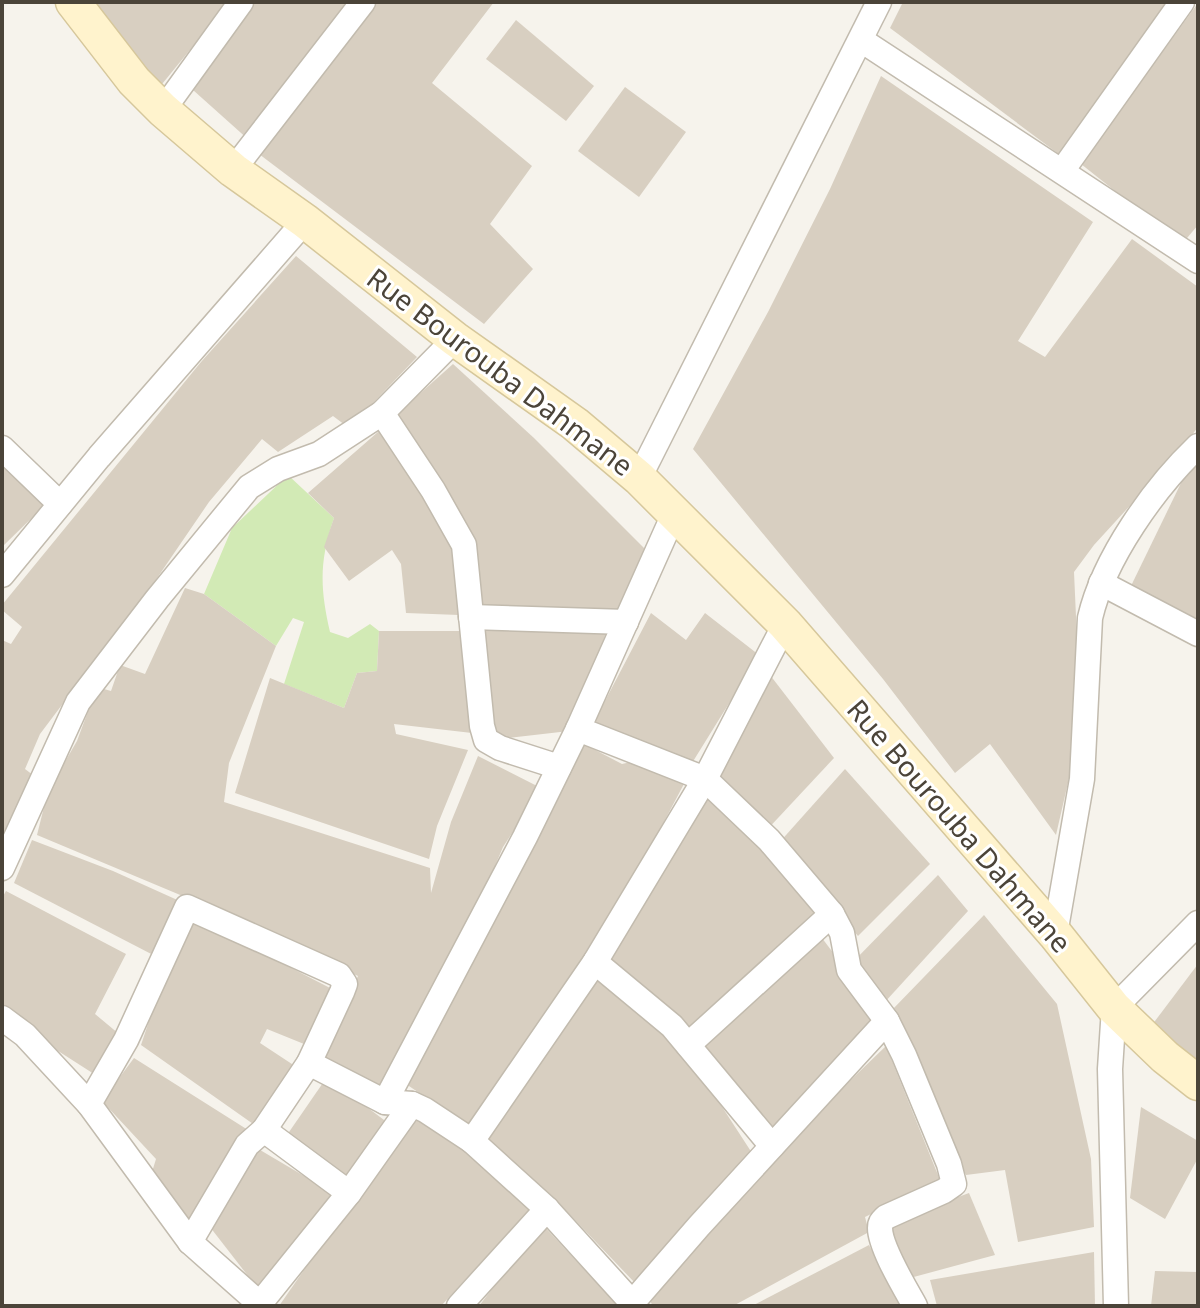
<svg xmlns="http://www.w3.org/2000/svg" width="1200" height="1308" font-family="'Noto Sans',sans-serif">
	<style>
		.green { fill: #d2eab5 }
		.building { fill: #d8cfc1 }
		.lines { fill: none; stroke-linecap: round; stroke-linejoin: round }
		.street-casing { stroke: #c2bbae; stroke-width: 27 }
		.secondary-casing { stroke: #d6c79b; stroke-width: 37 }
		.street { stroke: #fff; stroke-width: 24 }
		.secondary { stroke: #fff3cd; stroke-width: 34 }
		.labels { text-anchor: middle; stroke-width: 6; stroke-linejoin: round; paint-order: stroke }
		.street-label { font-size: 28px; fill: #4b4439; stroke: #fff }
	</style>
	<rect width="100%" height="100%" fill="#f6f3ec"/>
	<!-- green -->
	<path class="green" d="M288,475l46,43c-15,44 -14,70 -4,114l18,6 22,-14 9,7 -2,40 -20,2 -13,35 -60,-24 20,-62 -11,-4 -17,28 -72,-52 28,-66z"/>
	<!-- building -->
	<g class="building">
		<polygon points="95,2 229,2 158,89"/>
		<polygon points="253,2 353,2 250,141 193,90"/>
		<polygon points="370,2 494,2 432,83 532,166 490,224 533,269 484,324 255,151"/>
		<polygon points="903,2 1170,2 1060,155 890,28"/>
		<polygon points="1198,3 1198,225 1182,244 1081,164"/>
		<polygon points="516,20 594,86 566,121 486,59"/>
		<polygon points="881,76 1093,222 1018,341 1045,357 1132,239 1198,287 1198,427 1179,452 1094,545 1074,572 1077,639 1075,752 1056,835 990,744 955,773 883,679 693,449 768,312 830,189"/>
		<polygon points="625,87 686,132 639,197 578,151"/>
		<polygon points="296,256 417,357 349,428 333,416 278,452 262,439 209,502 153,584 40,734 25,769 33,775 2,846 2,640 11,644 22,627 2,610 2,605 201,362"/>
		<polygon points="453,364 534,438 645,549 621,614 477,605 397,414"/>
		<polygon points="386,425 460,552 459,615 406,613 401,564 392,550 349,581 324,547 334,518 308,493"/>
		<polygon points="1198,448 1198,626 1130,588"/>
		<polygon points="2,459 47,503 2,547"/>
		<polygon points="185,588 204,594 276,646 229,763 224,802 430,868 431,893 451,822 478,756 541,788 503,847 470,925 375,1094 318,1058 358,976 185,897 37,835 48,791 77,741 97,687 111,691 120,665 145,674"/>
		<polygon points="651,613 686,640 705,613 759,655 692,763 594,722"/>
		<polygon points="481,628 606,633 569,731 490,740"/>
		<polygon points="379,631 467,631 472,733 394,724 396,734 468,750 437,826 429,859 235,793 270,678 344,708 357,673 377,671"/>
		<polygon points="770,675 834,758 764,833 712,778"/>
		<polygon points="580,742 622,764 635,761 685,782 612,920 474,1130 406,1084"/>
		<polygon points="845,769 930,864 858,936 778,844"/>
		<polygon points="706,784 825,916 689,1030 599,961"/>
		<polygon points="32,840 113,871 184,903 159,958 14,883"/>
		<polygon points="938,875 968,911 884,1003 851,964"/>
		<polygon points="6,891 126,954 95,1014 119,1034 94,1074 2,1015 2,898"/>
		<polygon points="185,913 332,989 304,1044 267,1029 260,1043 298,1068 259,1128 141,1045"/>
		<polygon points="984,915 1057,1004 1091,1159 1094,1227 1018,1242 1005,1170 966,1175 944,1135 924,1069 893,1009"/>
		<polygon points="819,934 879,1014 774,1133 699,1046"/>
		<polygon points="1198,964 1198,1066 1152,1025"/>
		<polygon points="597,980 653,1021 704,1079 752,1153 635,1283 551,1195 481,1139"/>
		<polygon points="886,1046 940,1180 865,1217 869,1232 733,1306 653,1306 650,1301 776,1152"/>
		<polygon points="134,1058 248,1130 188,1221 152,1172 156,1159 102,1101"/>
		<polygon points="327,1077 388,1123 343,1181 287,1135"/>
		<polygon points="1141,1107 1198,1141 1198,1158 1165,1219 1130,1198"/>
		<polygon points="412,1114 479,1155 530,1209 441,1306 279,1306"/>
		<polygon points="255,1147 333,1193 262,1294 210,1227"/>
		<polygon points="969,1193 995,1255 910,1278 886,1224"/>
		<polygon points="542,1224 618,1306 479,1306"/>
		<polygon points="869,1245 901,1306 752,1306"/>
		<polygon points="1094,1252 1095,1306 937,1306 930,1280"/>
		<polygon points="1155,1271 1198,1272 1198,1306 1151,1306"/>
	</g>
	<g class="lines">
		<defs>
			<g id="street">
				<polyline points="861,40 1198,261"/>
				<polyline points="163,110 241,2"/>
				<polyline points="233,170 363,2"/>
				<polyline points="1062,171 1182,2"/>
				<polyline points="382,413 433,490 464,545 482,726 486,740 500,748 559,767"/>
				<polyline points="2,448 60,504"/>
				<polyline points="639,478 879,2"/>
				<polyline points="2,575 99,457 305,221"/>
				<polyline points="1101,583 1198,634"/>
				<polyline points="471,617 626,622"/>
				<path d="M578,729l127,50 64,61 63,74 10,19 7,37 38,51 17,34 45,109 5,20 -10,7 -58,26c-4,4 -6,5 -6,11 0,19 25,60 35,78"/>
				<polyline points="2,868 78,702 157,599 249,487 278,469 319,454 382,413 455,339"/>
				<path d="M1055,934l27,-155 8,-161c14,-60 64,-130 108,-172"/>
				<polyline points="595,962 672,1026 772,1146"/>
				<polyline points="2,1018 25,1035 89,1104 190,1242 260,1304"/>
				<polyline points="688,1045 832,914"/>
				<polyline points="309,1063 385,1102 412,1104 425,1110 472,1141 547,1209 635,1306"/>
				<polyline points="385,1102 525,837 578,729 674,514"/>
				<polyline points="89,1104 126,1040 187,907 339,975 345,984 342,992 309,1063 264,1130 247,1145 190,1242"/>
				<polyline points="264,1130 349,1193"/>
				<polyline points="472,1141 595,962 705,779 785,624"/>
				<polyline points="633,1302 699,1226 887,1021"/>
				<polyline points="258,1306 349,1193 412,1104"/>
				<polyline points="459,1306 547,1209"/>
				<polyline points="1116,1306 1110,1069 1114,1008 1198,923"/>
			</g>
			<polyline id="secondary" points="73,2 134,81 163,110 233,170 305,221 455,339 575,424 639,478 785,624 1055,934 1114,1008 1165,1057 1198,1083"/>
		</defs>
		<!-- street casing -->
		<use href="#street" class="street-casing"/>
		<!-- secondary casing -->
		<use href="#secondary" class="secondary-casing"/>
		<!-- street -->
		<use href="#street" class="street"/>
		<!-- secondary -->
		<use href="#secondary" class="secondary"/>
	</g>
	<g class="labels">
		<!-- street labels -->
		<g class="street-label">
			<text transform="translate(500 372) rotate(37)" y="10">Rue Bourouba Dahmane</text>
			<text transform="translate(959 826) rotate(49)" y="10">Rue Bourouba Dahmane</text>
		</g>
	</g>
	<!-- border -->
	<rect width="1200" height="1308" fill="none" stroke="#4b4439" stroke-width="8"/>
</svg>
